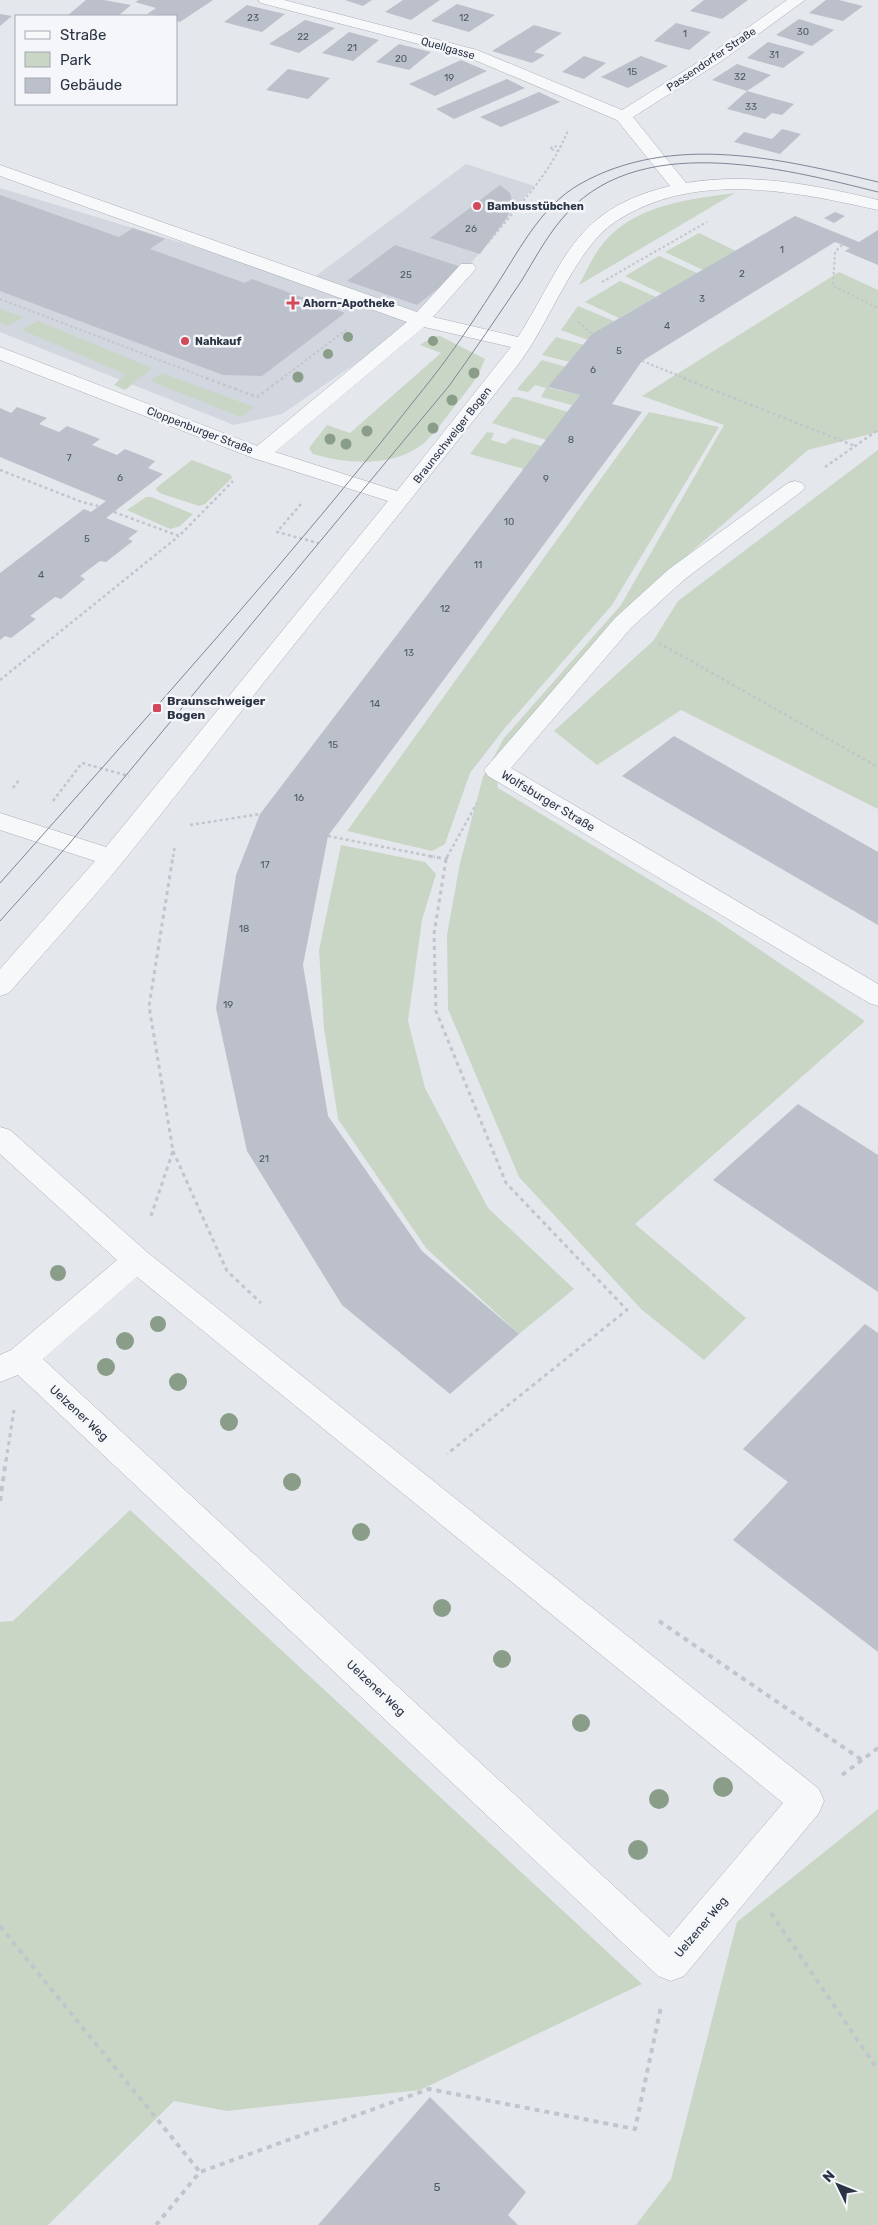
<svg xmlns="http://www.w3.org/2000/svg" width="878" height="2225" font-family="Rubik,sans-serif">
	<style>
		.built { fill: #d2d6de }
		.green { fill: #c9d6c5 }
		.building { fill: #bbc0ca }
		.lines { fill: none; stroke-linecap: round; stroke-linejoin: round }
		.minor-casing { stroke: #a9aeb7; stroke-width: 1 }
		.path-far3 { stroke: #c2c5cb; stroke-width: 2; stroke-dasharray: 2.5 2.5; stroke-linecap: butt }
		.path-far2 { stroke: #c2c5cb; stroke-width: 2.5; stroke-dasharray: 3 3; stroke-linecap: butt }
		.path-far1 { stroke: #c2c5cb; stroke-width: 3; stroke-dasharray: 4 4; stroke-linecap: butt }
		.path { stroke: #c2c5cb; stroke-width: 4; stroke-dasharray: 5 5; stroke-linecap: butt }
		.minor { fill: #f7f8fa; fill-rule: evenodd }
		.tram { stroke: #7d8696; stroke-width: 1 }
		.tree { fill: #899d89 }
		.poi-dot { fill: #d1495b; stroke: #f4f6f9; stroke-width: 2 }
		.labels { text-anchor: middle; stroke-width: 5; stroke-linejoin: round; paint-order: stroke }
		.number-label { font-size: 10px; fill: #4f5766 }
		.far-street-label { font-size: 11px; fill: #2b3445; stroke: #f4f6f9 }
		.far-poi-label { font-size: 11px; font-weight: bold; fill: #2b3445; stroke: #f4f6f9; text-anchor: start }
		.poi-label { font-size: 12px; font-weight: bold; fill: #2b3445; stroke: #f4f6f9; text-anchor: start }
		.street-label { font-size: 12px; fill: #2b3445; stroke: #f4f6f9 }
		.near-number-label { font-size: 12px; fill: #4f5766 }
	</style>
	<rect width="100%" height="100%" fill="#e4e7ec"/>
	<!-- built -->
	<polygon class="built" points="466,164 534,186 467,268 422,318 282,414 234,425 0,332 0,188 309,281"/>
	<!-- green -->
	<g class="green">
		<path d="M735,193l-156,92c8,-15 16,-34 28,-46 32,-35 84,-40 128,-46z"/>
		<polygon points="699,233 736,251 703,270 665,252"/>
		<polygon points="659,256 697,273 662,294 625,276"/>
		<polygon points="839,272 878,290 878,432 808,450 628,607 496,770 498,788 716,920 865,1021 635,1224 746,1318 704,1360 641,1309 519,1177 448,1009 447,935 460,863 483,777 504,738 621,605 724,425 642,396"/>
		<polygon points="620,281 656,297 619,318 585,302"/>
		<polygon points="578,306 614,321 588,340 561,330"/>
		<polygon points="0,309 23,317 8,326 0,323"/>
		<polygon points="38,321 152,368 125,390 114,385 125,374 22,330"/>
		<path d="M440,336l45,23c-7,19 -18,32 -31,48 -9,12 -19,26 -30,36 -30,25 -77,21 -111,11l-4,-6 18,-23 23,8 91,-80 -21,-8 12,-8z"/>
		<polygon points="556,337 584,345 570,362 542,355"/>
		<polygon points="542,360 566,367 549,388 580,395 572,405 541,397 546,388 535,385 528,392 518,390 518,388"/>
		<polygon points="162,373 254,407 241,417 150,381"/>
		<polygon points="513,397 518,397 568,412 546,440 492,423"/>
		<polygon points="649,412 719,427 612,605 504,729 470,773 445,844 432,851 347,831"/>
		<polygon points="487,432 494,433 491,440 505,444 513,438 541,446 524,469 470,454"/>
		<polygon points="878,450 878,809 681,710 597,765 554,731 653,641 678,601"/>
		<polygon points="192,460 231,475 232,478 205,504 199,506 162,494 157,491 156,488"/>
		<polygon points="146,497 151,497 193,514 180,526 170,529 127,510"/>
		<polygon points="341,845 425,862 436,874 422,920 408,1021 425,1088 488,1208 574,1289 519,1334 426,1248 338,1119 324,1028 319,950"/>
		<polygon points="130,1510 642,1984 420,2090 227,2111 174,2101 48,2225 0,2225 0,1622 13,1621"/>
		<polygon points="878,1809 878,2225 636,2225 671,2179 737,1922"/>
	</g>
	<!-- building -->
	<g class="building">
		<polygon points="86,0 104,0 131,5 118,16 67,16"/>
		<polygon points="139,0 213,0 180,22 176,21 176,16 147,14 156,8 135,2"/>
		<polygon points="345,0 372,0 363,6"/>
		<polygon points="403,0 440,0 411,20 385,12"/>
		<polygon points="704,0 748,0 722,19 690,11"/>
		<polygon points="826,0 839,0 863,6 843,21 809,13"/>
		<polygon points="457,4 495,15 469,32 431,21"/>
		<polygon points="247,5 285,14 262,32 224,22"/>
		<polygon points="0,14 12,16 0,26"/>
		<polygon points="799,19 834,30 812,46 776,35"/>
		<polygon points="305,20 335,28 299,53 269,44"/>
		<polygon points="676,23 711,32 689,50 654,41"/>
		<polygon points="534,25 562,33 534,52 545,55 532,63 492,51"/>
		<polygon points="349,32 379,40 353,61 322,53"/>
		<polygon points="768,42 805,52 783,68 747,58"/>
		<polygon points="399,44 431,52 409,70 376,62"/>
		<polygon points="584,56 606,63 584,79 562,72"/>
		<polygon points="641,56 668,66 628,88 601,77"/>
		<polygon points="461,60 487,71 435,96 409,84"/>
		<polygon points="737,64 771,75 747,91 712,80"/>
		<polygon points="288,69 330,78 308,99 266,90"/>
		<polygon points="507,79 525,88 454,119 436,109"/>
		<polygon points="747,91 794,104 782,115 772,113 765,119 727,109"/>
		<polygon points="539,92 560,102 501,127 480,117"/>
		<polygon points="782,129 801,134 780,154 734,142 744,132 772,139"/>
		<polygon points="500,185 510,193 513,204 506,219 480,254 430,238"/>
		<polygon points="0,195 119,237 133,228 165,239 150,249 245,283 252,279 345,313 262,376 223,375 0,291"/>
		<polygon points="835,212 845,216 834,223 824,218"/>
		<polygon points="795,216 859,242 878,230 878,265 845,251 850,248 835,242 642,361 612,404 642,412 328,836 303,965 328,1116 422,1251 519,1334 450,1394 342,1305 247,1151 216,1008 236,875 260,814 580,395 548,387 592,334"/>
		<polygon points="395,245 464,268 417,305 347,281"/>
		<polygon points="17,407 47,418 39,424 59,432 67,426 100,439 92,445 117,455 125,449 155,461 148,468 163,474 106,518 138,531 128,539 133,541 106,562 100,561 80,576 85,579 61,599 55,597 30,616 36,619 11,638 5,636 0,640 0,573 84,509 91,512 106,501 0,457 0,408 11,413"/>
		<polygon points="674,736 878,852 878,925 622,776"/>
		<polygon points="798,1104 878,1155 878,1292 713,1180"/>
		<polygon points="865,1324 878,1333 878,1652 733,1540 788,1482 743,1449"/>
		<polygon points="430,2097 526,2192 508,2215 518,2225 318,2225"/>
	</g>
	<g class="lines">
		<defs>
			<g id="minor">
				<path d="M258,0h26l193,50 145,60 86,-54 79,-56h18l-85,62 -87,55 53,66c65,-11 129,2 192,17v10c-85,-19 -185,-40 -263,12 -40,26 -67,105 -98,144 -84,106 -167,209 -252,315 -48,61 -95,123 -144,183 -36,44 -75,86 -112,129l-9,3v-27l95,-108 -95,-31v-17l106,34 282,-346 -135,-43 -253,-98v-13l257,99 150,-124 -407,-146v-11l417,147 44,-48h12l3,4 -3,4 -40,45 85,20c48,-76 54,-127 152,-151l-53,-66 -152,-64 -204,-53zM424,327l87,20 -114,144 -122,-39z"/>
				<polygon points="795,481 802,483 805,487 802,491 685,579 631,628 511,768 878,984 878,1006 869,1003 488,776 484,770 615,618 669,569 788,483"/>
				<path d="M0,1127l10,3 137,122 672,537 5,12 -5,12 -135,163 -13,5 -13,-5 -640,-601 -18,7v-27l11,-5 106,-90 -117,-106zM137,1277l646,526 -114,134 -626,-578z"/>
			</g>
		</defs>
		<!-- minor casing -->
		<use href="#minor" class="minor-casing"/>
		<!-- path-far3 -->
		<g class="path-far3">
			<polyline points="559,151 550,149 553,146 561,147"/>
			<path d="M488,243c29,-36 63,-69 80,-113"/>
			<polyline points="842,245 835,252 833,286 878,308"/>
			<polyline points="602,282 707,222"/>
			<polyline points="0,299 209,379"/>
			<polyline points="578,322 592,334"/>
			<polyline points="642,361 687,379"/>
			<polyline points="281,379 346,330"/>
		</g>
		<!-- path-far2 -->
		<g class="path-far2">
			<polyline points="206,378 257,397 283,378"/>
			<polyline points="683,378 855,446"/>
			<polyline points="825,467 878,430"/>
			<polyline points="0,470 82,502 98,506"/>
			<polyline points="301,504 277,532 318,543"/>
			<polyline points="114,512 179,536 233,481"/>
			<polyline points="659,643 878,767"/>
			<polyline points="0,680 179,536"/>
			<polyline points="13,788 19,780"/>
			<polyline points="53,801 82,763 129,776"/>
			<polyline points="190,825 260,814"/>
			<polyline points="328,836 435,857"/>
			<polyline points="173,857 175,845"/>
			<polyline points="447,857 477,803"/>
		</g>
		<!-- path-far1 -->
		<g class="path-far1">
			<polyline points="429,856 446,859 448,856"/>
			<polyline points="446,859 434,934 436,1011 506,1183 627,1310 447,1454"/>
			<polyline points="173,1151 227,1271 261,1303"/>
			<polyline points="151,1216 173,1151 149,1006 173,856"/>
			<polyline points="6,1461 14,1410"/>
		</g>
		<!-- path -->
		<g class="path">
			<polyline points="0,1501 6,1460"/>
			<polyline points="659,1621 862,1760"/>
			<polyline points="842,1775 878,1748"/>
			<polyline points="771,1913 878,2070"/>
			<polyline points="0,1926 200,2172"/>
			<polyline points="156,2225 200,2172 429,2089 635,2129 661,2007"/>
		</g>
		<!-- minor -->
		<use href="#minor" class="minor"/>
		<!-- tram -->
		<g class="tram">
			<path d="M0,883c146,-165 293,-327 429,-501 23,-29 43,-59 63,-90 25,-37 47,-85 88,-108 92,-52 202,-25 298,-2"/>
			<path d="M0,921l69,-77 380,-458c25,-35 49,-70 73,-106 12,-20 24,-42 39,-60 73,-91 221,-52 317,-28"/>
		</g>
	</g>
	<!-- trees -->
	<g class="tree">
		<circle cx="348" cy="337" r="5"/>
		<circle cx="433" cy="341" r="5"/>
		<circle cx="328" cy="354" r="5"/>
		<circle cx="474" cy="373" r="5.5"/>
		<circle cx="298" cy="377" r="5.5"/>
		<circle cx="452" cy="400" r="5.5"/>
		<circle cx="433" cy="428" r="5.5"/>
		<circle cx="367" cy="431" r="5.5"/>
		<circle cx="330" cy="439" r="5.5"/>
		<circle cx="346" cy="444" r="5.5"/>
		<circle cx="58" cy="1273" r="8"/>
		<circle cx="158" cy="1324" r="8"/>
		<circle cx="125" cy="1341" r="9"/>
		<circle cx="106" cy="1367" r="9"/>
		<circle cx="178" cy="1382" r="9"/>
		<circle cx="229" cy="1422" r="9"/>
		<circle cx="292" cy="1482" r="9"/>
		<circle cx="361" cy="1532" r="9"/>
		<circle cx="442" cy="1608" r="9"/>
		<circle cx="502" cy="1659" r="9"/>
		<circle cx="581" cy="1723" r="9"/>
		<circle cx="723" cy="1787" r="10"/>
		<circle cx="659" cy="1799" r="10"/>
		<circle cx="638" cy="1850" r="10"/>
	</g>
	<!-- markers -->
	<g class="poi-dot">
		<circle cx="477" cy="206" r="5"/>
		<path d="M290.5 295.5h5v5h5v5h-5v5h-5v-5h-5v-5h5z"/>
		<circle cx="185" cy="341" r="5"/>
		<rect x="152" y="703" width="10" height="10" rx="2.5"/>
	</g>
	<g class="labels">
		<!-- number labels -->
		<g class="number-label">
			<text x="253" y="21">23</text>
			<text x="464" y="21">12</text>
			<text x="803" y="35">30</text>
			<text x="685" y="37">1</text>
			<text x="303" y="40">22</text>
			<text x="352" y="51">21</text>
			<text x="774" y="58">31</text>
			<text x="401" y="62">20</text>
			<text x="632" y="75">15</text>
			<text x="740" y="80">32</text>
			<text x="449" y="81">19</text>
			<text x="751" y="110">33</text>
			<text x="471" y="232">26</text>
			<text x="782" y="253">1</text>
			<text x="742" y="277">2</text>
			<text x="406" y="278">25</text>
			<text x="702" y="302">3</text>
			<text x="667" y="329">4</text>
			<text x="619" y="354">5</text>
			<text x="593" y="373">6</text>
			<text x="571" y="443">8</text>
			<text x="69" y="461">7</text>
			<text x="120" y="481">6</text>
			<text x="546" y="482">9</text>
			<text x="509" y="525">10</text>
			<text x="87" y="542">5</text>
			<text x="478" y="568">11</text>
			<text x="41" y="578">4</text>
			<text x="445" y="612">12</text>
			<text x="409" y="656">13</text>
			<text x="375" y="707">14</text>
			<text x="333" y="748">15</text>
			<text x="299" y="801">16</text>
			<text x="265" y="868">17</text>
			<text x="244" y="932">18</text>
			<text x="228" y="1008">19</text>
			<text x="264" y="1162">21</text>
		</g>
		<!-- far-street labels -->
		<g class="far-street-label">
			<text transform="translate(448 48) rotate(16)" y="4">Quellgasse</text>
			<text transform="translate(711 59) rotate(-34)" y="4">Passendorfer Straße</text>
			<text transform="translate(200 430) rotate(21)" y="4">Cloppenburger Straße</text>
			<text transform="translate(452 435) rotate(-52)" y="4">Braunschweiger Bogen</text>
		</g>
		<!-- far-poi labels -->
		<g class="far-poi-label">
			<text x="487" y="210">Bambusstübchen</text>
			<text x="303" y="307">Ahorn-Apotheke</text>
			<text x="195" y="345">Nahkauf</text>
		</g>
		<!-- poi labels -->
		<g class="poi-label">
			<text x="167" y="705">Braunschweiger<tspan x="167" dy="14">Bogen</tspan></text>
		</g>
		<!-- street labels -->
		<g class="street-label">
			<text transform="translate(548 801) rotate(31)" y="4">Wolfsburger Straße</text>
			<text transform="translate(79 1413) rotate(43)" y="4">Uelzener Weg</text>
			<text transform="translate(376 1688) rotate(43)" y="4">Uelzener Weg</text>
			<text transform="translate(701 1927) rotate(-50)" y="4">Uelzener Weg</text>
		</g>
		<!-- near-number labels -->
		<g class="near-number-label">
			<text x="437" y="2191">5</text>
		</g>
	</g>
	<!-- legend -->
	<rect x="15" y="15" width="162" height="90" fill="#f4f6f9" stroke="#a4a8b1"/>
	<rect x="25" y="31" width="25" height="8" fill="#f7f8fa" stroke="#a4a8b1"/>
	<text x="60" y="40" font-size="15" fill="#2b3445">Straße</text>
	<rect x="25" y="52" width="25" height="15" fill="#c9d6c5" stroke="#a4a8b1"/>
	<text x="60" y="65" font-size="15" fill="#2b3445">Park</text>
	<rect x="25" y="78" width="25" height="15" fill="#bbc0ca" stroke="#a4a8b1"/>
	<text x="60" y="90" font-size="15" fill="#2b3445">Gebäude</text>
	<!-- north arrow -->
	<g transform="translate(838 2185) rotate(313)" stroke="#f4f6f9" stroke-width="4" paint-order="stroke">
	<path d="M0-4L9 19L0 12L-9 19Z" fill="#2b3445"/>
	<text y="-8" font-size="14" font-weight="bold" text-anchor="middle" fill="#2b3445">N</text>
	</g>
</svg>
